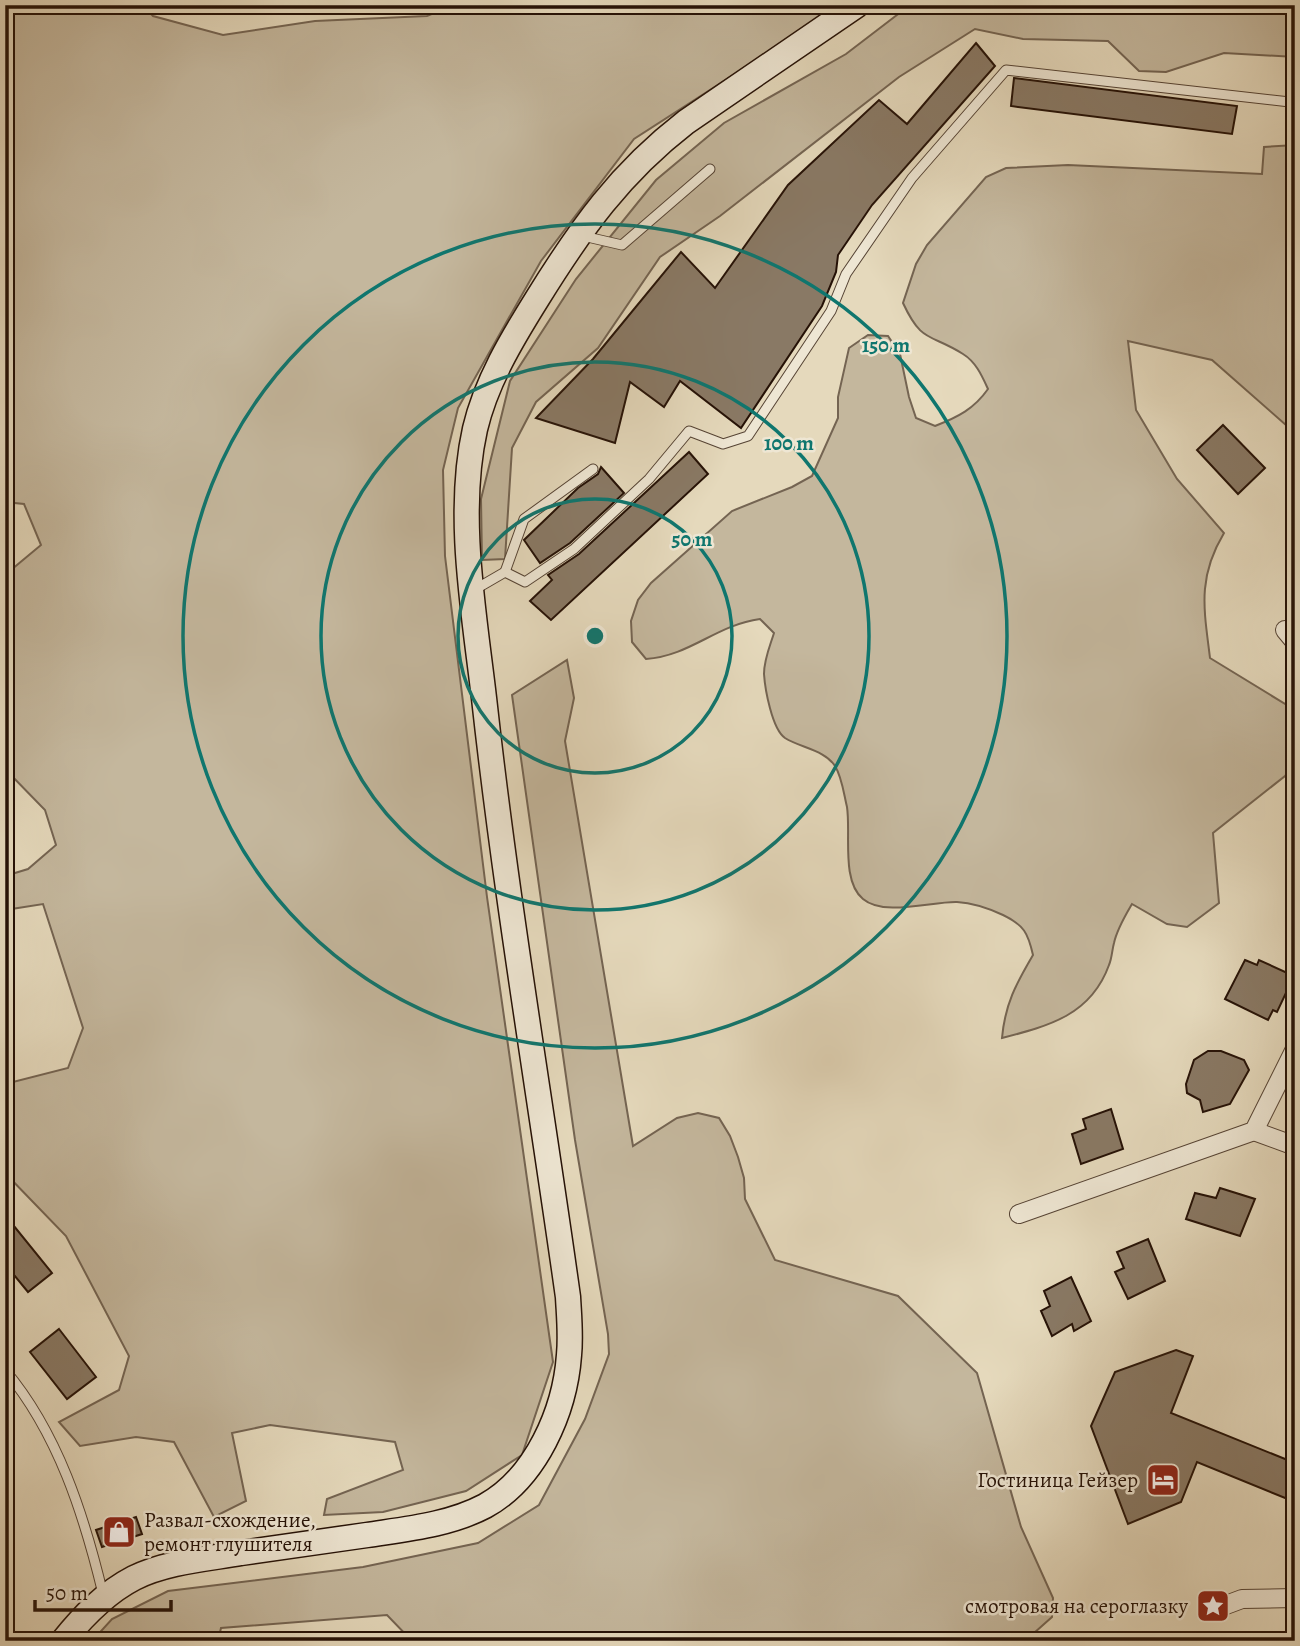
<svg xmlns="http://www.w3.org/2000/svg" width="1300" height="1646" font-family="Alegreya,serif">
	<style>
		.green { fill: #c4b79d; stroke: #746452; stroke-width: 2 }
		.building { fill: #897965; stroke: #251106; stroke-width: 2 }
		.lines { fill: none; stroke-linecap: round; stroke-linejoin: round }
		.service-casing { stroke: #554334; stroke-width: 11 }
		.minor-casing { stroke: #554334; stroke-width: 20 }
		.secondary-casing { stroke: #251106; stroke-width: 27 }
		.service { stroke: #eee6d3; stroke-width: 9 }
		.minor { stroke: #eee6d3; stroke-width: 18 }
		.secondary { stroke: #eee6d3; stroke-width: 24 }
		.ring { fill: none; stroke: #0f766e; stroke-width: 3.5 }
		.labels { text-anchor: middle; stroke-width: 5; stroke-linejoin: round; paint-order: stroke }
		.poi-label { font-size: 21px; fill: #251106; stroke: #eee6d3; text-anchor: end }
		.centre { fill: #0f766e; stroke: #eee6d3; stroke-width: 3.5 }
		.ring-label { font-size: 21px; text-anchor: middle; font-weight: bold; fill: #0f766e; stroke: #eee6d3; stroke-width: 5; stroke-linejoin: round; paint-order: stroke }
	</style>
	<rect width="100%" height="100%" fill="#e5d9bc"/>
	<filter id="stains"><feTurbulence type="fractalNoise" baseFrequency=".00286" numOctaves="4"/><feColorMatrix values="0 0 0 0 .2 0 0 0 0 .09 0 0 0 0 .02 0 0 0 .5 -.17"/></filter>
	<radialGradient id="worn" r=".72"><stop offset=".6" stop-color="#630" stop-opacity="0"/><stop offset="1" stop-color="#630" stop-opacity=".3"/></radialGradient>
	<!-- green -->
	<g class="green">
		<polygon points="5,5 143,5 153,16 223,35 315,21 427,16 453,5 842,5 634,139 541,261 458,408 443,470 445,556 487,897 553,1362 522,1455 466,1491 383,1512 324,1515 327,1499 403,1470 395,1442 270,1425 232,1433 246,1501 214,1517 174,1442 136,1437 80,1446 59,1422 119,1390 129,1356 66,1236 5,1173 5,1084 68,1068 83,1028 43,904 5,910 5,876 28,869 56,845 45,810 6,770 5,575 41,545 24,504 5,502"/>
		<polygon points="910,5 1295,5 1295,57 1224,53 1166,72 1139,71 1108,41 1023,39 975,29 899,77 720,216 660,257 598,348 536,402 512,448 505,559 482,560 481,499 510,381 576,279 656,180 724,123 846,54"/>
		<path d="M1295,145v288l-83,-73 -84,-19 8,69 41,69 47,54c-27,45 -20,76 -14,125l85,52v52l-10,14 -72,57 6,70 -32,24 -20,-3 -35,-20c-7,12 -15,25 -18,39 -2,7 -2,15 -5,22 -18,50 -60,61 -107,73 3,-34 14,-54 31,-83 -5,-22 -9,-30 -30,-40 -15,-7 -29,-12 -46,-13 -24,-1 -73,15 -94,-3 -22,-18 -12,-66 -16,-92 -3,-12 -5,-30 -12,-41 -10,-16 -34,-18 -50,-28 -13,-9 -20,-49 -21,-64 0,-15 6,-28 10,-41l-14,-14c-44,6 -70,37 -114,40l-14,-17 -1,-21 7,-21 13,-17 81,-72 60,-24 20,-11 26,-58v-21l11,-49 19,-13 20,1 12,18 9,43 7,21 19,8c23,-9 39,-17 53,-37 -6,-13 -12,-27 -25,-35 -33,-21 -41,-10 -60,-51l13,-39 11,-19 59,-68 20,-9 62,-3 194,9 2,-27z"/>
		<polygon points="567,660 574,698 565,741 633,1146 677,1118 698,1113 719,1118 730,1136 738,1157 744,1178 745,1199 775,1260 898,1296 977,1373 1021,1527 1053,1598 1052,1617 1025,1641 412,1641 387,1615 221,1628 218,1641 92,1641 112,1619 168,1591 363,1567 478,1543 539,1505 585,1419 609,1354 608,1334 575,1140 512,695"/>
	</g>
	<!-- building -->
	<g class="building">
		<polygon points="976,43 995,66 872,205 838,255 836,272 822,306 741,428 680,381 664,407 630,382 615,443 536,418 593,359 681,252 715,288 788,185 879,100 907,124"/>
		<polygon points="1014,78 1237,106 1232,134 1011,106"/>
		<polygon points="1223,425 1265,468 1238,494 1197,450"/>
		<polygon points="689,452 708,474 551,620 530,601 552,580 548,575 579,554"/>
		<polygon points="601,467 624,493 570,543 540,563 524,540 578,488 598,474"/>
		<polygon points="1245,960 1257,965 1259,960 1294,976 1277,1012 1273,1010 1268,1020 1225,999"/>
		<polygon points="1208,1051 1221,1051 1244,1060 1249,1070 1230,1104 1203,1112 1200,1100 1187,1093 1186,1084 1194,1060"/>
		<polygon points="1111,1109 1123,1149 1081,1164 1072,1134 1086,1129 1083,1119"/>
		<polygon points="1220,1188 1255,1199 1240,1236 1186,1219 1195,1193 1216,1198"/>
		<polygon points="5,1215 52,1273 28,1292 5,1264"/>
		<polygon points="1148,1239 1165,1281 1128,1299 1115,1272 1124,1268 1117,1252"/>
		<polygon points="1071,1277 1091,1321 1074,1331 1072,1324 1052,1336 1041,1311 1050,1306 1044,1291"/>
		<polygon points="59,1329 96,1377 67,1399 30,1352"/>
		<polygon points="1176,1350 1193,1356 1171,1413 1295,1463 1295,1502 1197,1462 1181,1502 1128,1524 1091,1426 1115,1372"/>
		<polygon points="136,1517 142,1534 102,1547 96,1530"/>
	</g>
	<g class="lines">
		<defs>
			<g id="service">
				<polyline points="583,236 622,245 710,169"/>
				<polyline points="505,572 524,519 593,469"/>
				<polyline points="474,590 505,572 525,582 574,549 649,479 689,431 723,444 748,436 831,311 846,274 912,178 1006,70 1290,102"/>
				<path d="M5,1370c53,63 79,145 98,224"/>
			</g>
			<g id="minor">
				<polyline points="1285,630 1295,642"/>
				<polyline points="1254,1131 1295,1146"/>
				<polyline points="1019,1214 1254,1131 1295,1049"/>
				<polyline points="1218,1608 1242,1599 1295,1598"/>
			</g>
			<path id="secondary" d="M63,1641c20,-25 42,-48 71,-63 32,-16 72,-19 107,-25 42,-6 84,-12 126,-18 39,-6 82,-10 118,-29 51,-28 80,-95 84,-151 2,-20 0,-39 -1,-58 -28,-200 -62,-399 -84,-599 -10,-86 -28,-184 -9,-269 11,-47 37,-90 62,-130 44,-71 83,-126 149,-177l171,-117"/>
		</defs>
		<!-- service casing -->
		<use href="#service" class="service-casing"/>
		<!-- minor casing -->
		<use href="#minor" class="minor-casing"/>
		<!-- secondary casing -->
		<use href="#secondary" class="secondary-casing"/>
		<!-- service -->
		<use href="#service" class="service"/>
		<!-- minor -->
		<use href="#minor" class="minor"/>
		<!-- secondary -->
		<use href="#secondary" class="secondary"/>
	</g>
	<!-- distance rings -->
	<g class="ring">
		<circle cx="595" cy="636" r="137"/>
		<circle cx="595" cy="636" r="274"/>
		<circle cx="595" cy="636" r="412"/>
	</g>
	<!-- icons -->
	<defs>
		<symbol id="hotel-square" viewBox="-11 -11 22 22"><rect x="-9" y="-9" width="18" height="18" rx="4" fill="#8f2418" stroke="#eee6d3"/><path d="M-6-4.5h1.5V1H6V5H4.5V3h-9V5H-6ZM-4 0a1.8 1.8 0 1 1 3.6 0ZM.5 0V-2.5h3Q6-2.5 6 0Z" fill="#fff"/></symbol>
		<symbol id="shop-square" viewBox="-11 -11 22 22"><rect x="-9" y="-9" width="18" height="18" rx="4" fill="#8f2418" stroke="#eee6d3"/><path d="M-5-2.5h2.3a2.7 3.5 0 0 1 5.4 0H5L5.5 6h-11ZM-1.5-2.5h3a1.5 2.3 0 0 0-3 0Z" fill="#fff"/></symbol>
		<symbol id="sight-square" viewBox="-11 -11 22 22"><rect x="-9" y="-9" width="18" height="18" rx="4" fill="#8f2418" stroke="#eee6d3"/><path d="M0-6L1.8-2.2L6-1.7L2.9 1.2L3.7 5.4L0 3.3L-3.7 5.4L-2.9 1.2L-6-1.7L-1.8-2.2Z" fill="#fff"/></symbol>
	</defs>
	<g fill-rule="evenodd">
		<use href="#hotel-square" x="1144" y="1461" width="38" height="38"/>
		<use href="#shop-square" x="100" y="1513" width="38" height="38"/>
		<use href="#sight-square" x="1194" y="1587" width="38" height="38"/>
	</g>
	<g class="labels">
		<!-- poi labels -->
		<g class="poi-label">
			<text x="1138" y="1487">Гостиница Гейзер</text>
			<text x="144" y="1527" text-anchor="start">Развал-схождение,<tspan x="144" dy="24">ремонт глушителя</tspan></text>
			<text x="1188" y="1613">смотровая на сероглазку</text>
		</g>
	</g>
	<circle cx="595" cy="636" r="10" class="centre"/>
	<g class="ring-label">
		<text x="886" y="352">150 m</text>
		<text x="789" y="450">100 m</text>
		<text x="692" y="546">50 m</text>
	</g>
	<!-- margin -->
	<rect width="1300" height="1646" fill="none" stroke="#e5d9bc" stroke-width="28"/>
	<rect x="7" y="7" width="1286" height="1632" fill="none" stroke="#251106" stroke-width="3.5"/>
	<rect x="14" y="14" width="1272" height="1618" fill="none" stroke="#251106" stroke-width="2"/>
	<!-- scale -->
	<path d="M35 1600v10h136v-10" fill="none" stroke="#251106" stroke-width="3.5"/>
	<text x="46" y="1600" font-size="21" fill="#251106" stroke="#eee6d3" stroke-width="5" paint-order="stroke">50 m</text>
	<rect width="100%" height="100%" filter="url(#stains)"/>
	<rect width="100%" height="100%" fill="url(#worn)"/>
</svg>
